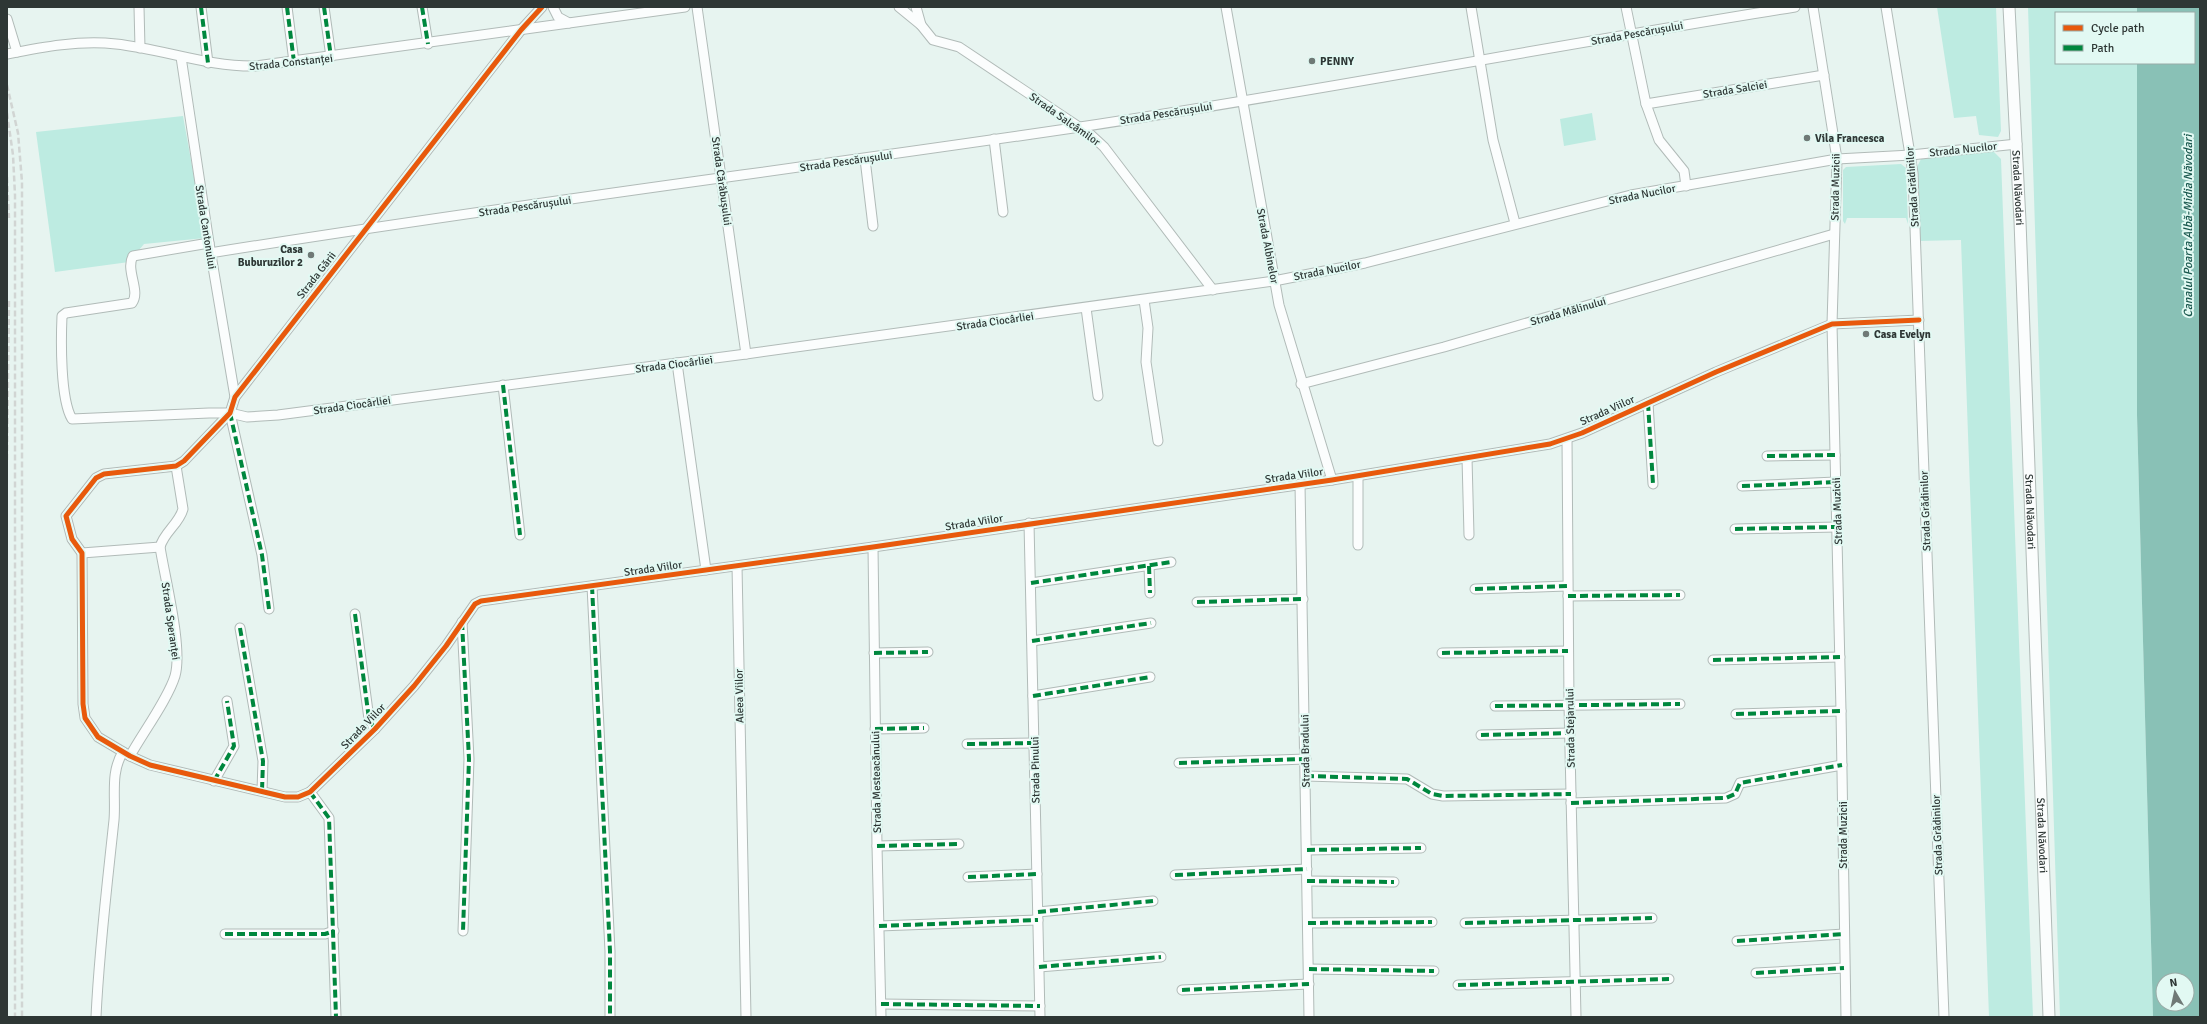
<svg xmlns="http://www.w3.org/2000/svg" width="2207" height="1024" font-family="Signika,sans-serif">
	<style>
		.green { fill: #bdebe1 }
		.water { fill: #89c1b6; fill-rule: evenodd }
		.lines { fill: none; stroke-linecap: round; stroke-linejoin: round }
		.minor-casing { stroke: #b1bbb8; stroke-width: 11 }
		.major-casing { stroke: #b1bbb8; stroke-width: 13 }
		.minor { stroke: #fbfdfd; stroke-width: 9 }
		.major { stroke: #fbfdfd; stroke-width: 11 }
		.rail { stroke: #d1d5d3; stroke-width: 2.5; stroke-dasharray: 6 3; stroke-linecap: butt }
		.quiet { stroke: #00873e; stroke-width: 4; stroke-dasharray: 8 4; stroke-linecap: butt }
		.cycleway-casing { stroke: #e2f9f3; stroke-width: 8 }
		.cycleway { stroke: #e8590c; stroke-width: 5 }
		.poi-dot { fill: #6f7976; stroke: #e2f9f3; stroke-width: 1.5 }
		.labels { text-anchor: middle; stroke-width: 4; stroke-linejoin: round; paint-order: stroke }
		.street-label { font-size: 11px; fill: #2e3735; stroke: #e2f9f3 }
		.poi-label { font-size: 11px; font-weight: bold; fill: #2e3735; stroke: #e2f9f3; text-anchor: start }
		.water-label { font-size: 12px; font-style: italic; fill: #1a584e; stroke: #e2f9f3 }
	</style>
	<rect width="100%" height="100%" fill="#e7f4f0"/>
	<!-- green -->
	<g class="green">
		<polygon points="1937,7 1996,7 2001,131 1998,137 1979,135 1976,116 1954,118"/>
		<polygon points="2028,7 2137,7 2137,13 2056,13 2056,63 2137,63 2137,415 2153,1017 2060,1017"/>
		<polygon points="1592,113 1596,140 1564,146 1560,119"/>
		<polygon points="183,116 205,238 144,244 129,262 55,272 36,132"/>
		<polygon points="1993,151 2001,159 2033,1017 1989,1017 1961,240 1919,241 1916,169 1921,159"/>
		<polygon points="1901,164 1906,168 1908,224 1906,218 1847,218 1845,224 1843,221 1843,170 1846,167"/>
	</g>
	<!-- water -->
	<path class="water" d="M2137,7h63v1010h-47l-16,-602v-352h57v-50h-57zM2163,980h24v24h-24z"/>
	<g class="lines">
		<defs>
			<g id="minor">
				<polyline points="139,7 140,48"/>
				<polyline points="201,7 208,63"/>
				<polyline points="287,7 294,62"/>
				<polyline points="324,7 331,57"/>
				<polyline points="422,7 428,44"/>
				<polyline points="542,7 521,30 235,397 230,413 184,461 176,466 104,474 96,478 66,516 72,539 82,553 83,704 85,718 98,737 130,756 150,765 285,797 298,797 310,792 375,729 414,686 446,646 475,604 481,601 873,547 1332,480 1550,444 1582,433 1716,372 1832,324 1919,320"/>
				<polyline points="553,7 558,17 569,23"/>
				<polyline points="697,7 746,354"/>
				<polyline points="899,7 921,25 933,40 959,47 1091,135 1104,147 1213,290"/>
				<polyline points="916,7 921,25"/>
				<polyline points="1226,7 1279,305 1332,480"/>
				<polyline points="1471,7 1493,140 1515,223"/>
				<polyline points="1626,7 1646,104 1659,140 1684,171 1686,186"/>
				<polyline points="1813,7 1837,159 1832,324 1841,711 1846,1017"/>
				<polyline points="1886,7 1913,173 1944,1017"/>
				<polyline points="7,19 17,52"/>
				<path d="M7,54c36,-7 72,-14 109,-10 47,5 92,23 140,22l429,-59"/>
				<polyline points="181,57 209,243 235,397"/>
				<polyline points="1646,104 1824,75"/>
				<polyline points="994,139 1003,212"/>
				<polyline points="865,159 873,226"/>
				<path d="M209,243l-76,13c-8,14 8,35 -1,47l-66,10 -4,3c-1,23 -2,83 10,103l137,-6h21l17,4 31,-2 468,-61 528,-73 91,-18 266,-68 206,-36 74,-4 106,-11"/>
				<path d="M210,253c290,-47 580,-83 870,-126 239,-36 476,-82 715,-120"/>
				<polyline points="1144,300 1148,328 1146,362 1158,441"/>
				<polyline points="1086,308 1098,396"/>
				<polyline points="677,363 706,570"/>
				<polyline points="1301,384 1444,347 1834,234"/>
				<polyline points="503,385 520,535"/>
				<polyline points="1648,403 1653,484"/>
				<polyline points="230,413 262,555 269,609"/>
				<polyline points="1567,439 1569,705 1576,1017"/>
				<polyline points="1767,456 1835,455"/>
				<polyline points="1467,458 1469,535"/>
				<polyline points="1358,476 1358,545"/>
				<polyline points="1300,484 1309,1017"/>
				<polyline points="1742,486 1836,482"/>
				<polyline points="1029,523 1040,1017"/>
				<polyline points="1735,529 1837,527"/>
				<polyline points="873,547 877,846 881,1017"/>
				<polyline points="82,553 160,547"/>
				<polyline points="737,566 746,1017"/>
				<polyline points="1149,566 1150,593"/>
				<polyline points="1031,583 1171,562"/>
				<polyline points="592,586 610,951 610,1017"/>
				<polyline points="1475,589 1567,586"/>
				<polyline points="1568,596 1680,595"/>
				<polyline points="1197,602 1303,599"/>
				<polyline points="355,614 369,719 375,729"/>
				<polyline points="462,622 469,759 463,931"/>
				<polyline points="240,628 263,761 262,791"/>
				<polyline points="1032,641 1151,623"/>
				<polyline points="874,653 928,652"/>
				<polyline points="1442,653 1568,651"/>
				<polyline points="1713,660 1840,657"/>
				<polyline points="1033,696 1150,677"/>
				<polyline points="1495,706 1680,704"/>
				<polyline points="1736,714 1841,711"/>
				<polyline points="875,729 924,728"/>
				<polyline points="1481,735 1570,733"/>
				<polyline points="967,744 1034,743"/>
				<path d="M130,756c12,-22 38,-57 45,-80 8,-28 -10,-97 -15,-129 4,-15 19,-23 23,-38l-7,-43"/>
				<polyline points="1179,763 1306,759"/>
				<polyline points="1306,776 1407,779 1432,794 1443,796 1571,794"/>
				<polyline points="214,781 234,746 227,701"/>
				<polyline points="310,792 329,818 336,1017"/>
				<polyline points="1571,803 1726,798 1735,794 1740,783 1842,765"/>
				<polyline points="877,846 959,844"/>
				<polyline points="1307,850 1421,848"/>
				<polyline points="1175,875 1307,869"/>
				<polyline points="968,877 1037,874"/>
				<polyline points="1307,881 1394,882"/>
				<polyline points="1038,912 1153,901"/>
				<polyline points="1308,923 1432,922"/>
				<polyline points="1465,923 1652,918"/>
				<polyline points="879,926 1038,920"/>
				<polyline points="225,934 325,934 334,931"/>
				<polyline points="1737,941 1844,934"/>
				<polyline points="1039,967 1161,957"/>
				<polyline points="1309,969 1434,971"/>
				<polyline points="1756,973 1844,968"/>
				<polyline points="1458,985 1669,979"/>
				<polyline points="1182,990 1309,984"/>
				<polyline points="881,1004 1040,1006"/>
				<path d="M96,1017c3,-66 11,-131 18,-197 2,-23 -4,-48 9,-68"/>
			</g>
			<g id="major">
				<path id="s1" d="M2009,7l11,214 29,796"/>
			</g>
		</defs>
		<!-- minor casing -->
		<use href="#minor" class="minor-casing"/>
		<!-- major casing -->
		<use href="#major" class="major-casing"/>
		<!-- minor -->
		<use href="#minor" class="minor"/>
		<!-- major -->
		<use href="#major" class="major"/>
		<!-- rail -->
		<g class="rail">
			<polyline points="7,85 18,133 22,182 22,1017"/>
			<polyline points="7,113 13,155 15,195 15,1017"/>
			<polyline points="7,177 9,218"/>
			<polyline points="7,460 9,300"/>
		</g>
		<!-- quiet -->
		<g class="quiet">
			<polyline points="201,7 208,63"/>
			<polyline points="287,7 294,62"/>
			<polyline points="324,7 331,57"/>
			<polyline points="422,7 428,44"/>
			<polyline points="503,385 520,535"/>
			<polyline points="1648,403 1653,484"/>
			<polyline points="230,413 262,555 269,609"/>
			<polyline points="1767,456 1835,455"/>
			<polyline points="1742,486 1836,482"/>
			<polyline points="1735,529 1837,527"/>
			<polyline points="1149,566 1150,593"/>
			<polyline points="1031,583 1171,562"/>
			<polyline points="592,586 610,951 610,1017"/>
			<polyline points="1475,589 1567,586"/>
			<polyline points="1568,596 1680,595"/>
			<polyline points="1197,602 1303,599"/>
			<polyline points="355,614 369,719 375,729"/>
			<polyline points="462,622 469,759 463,931"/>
			<polyline points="240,628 263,761 262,791"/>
			<polyline points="1032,641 1151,623"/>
			<polyline points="874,653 928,652"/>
			<polyline points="1442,653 1568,651"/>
			<polyline points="1713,660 1840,657"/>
			<polyline points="1033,696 1150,677"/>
			<polyline points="1495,706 1680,704"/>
			<polyline points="1736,714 1841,711"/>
			<polyline points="875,729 924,728"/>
			<polyline points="1481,735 1570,733"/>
			<polyline points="967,744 1034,743"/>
			<polyline points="1179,763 1306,759"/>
			<polyline points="1306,776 1407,779 1432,794 1443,796 1571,794"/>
			<polyline points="214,781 234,746 227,701"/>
			<polyline points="310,792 329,818 336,1017"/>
			<polyline points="1571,803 1726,798 1735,794 1740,783 1842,765"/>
			<polyline points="877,846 959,844"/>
			<polyline points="1307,850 1421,848"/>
			<polyline points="1175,875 1307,869"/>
			<polyline points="968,877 1037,874"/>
			<polyline points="1307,881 1394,882"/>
			<polyline points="1038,912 1153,901"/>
			<polyline points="1308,923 1432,922"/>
			<polyline points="1465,923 1652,918"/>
			<polyline points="879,926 1038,920"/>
			<polyline points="225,934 325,934 334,931"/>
			<polyline points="1737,941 1844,934"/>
			<polyline points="1039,967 1161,957"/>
			<polyline points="1309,969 1434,971"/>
			<polyline points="1756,973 1844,968"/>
			<polyline points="1458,985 1669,979"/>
			<polyline points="1182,990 1309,984"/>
			<polyline points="881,1004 1040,1006"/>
		</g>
		<defs>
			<polyline id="cycleway" points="542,7 521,30 235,397 230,413 184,461 176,466 104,474 96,478 66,516 72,539 82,553 83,704 85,718 98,737 130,756 150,765 285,797 298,797 310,792 375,729 414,686 446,646 475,604 481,601 873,547 1332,480 1550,444 1582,433 1716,372 1832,324 1919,320"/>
		</defs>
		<!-- cycleway casing -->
		<use href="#cycleway" class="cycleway-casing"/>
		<!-- cycleway -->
		<use href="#cycleway" class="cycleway"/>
	</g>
	<!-- markers -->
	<g class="poi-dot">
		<circle cx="1312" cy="61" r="4"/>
		<circle cx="1807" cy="138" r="4"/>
		<circle cx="311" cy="255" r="4"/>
		<circle cx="1866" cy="334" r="4"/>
	</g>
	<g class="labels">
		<!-- street labels -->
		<g class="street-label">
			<text transform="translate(1637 33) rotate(-10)" y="4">Strada Pescărușului</text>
			<text transform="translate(291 62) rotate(-6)" y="4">Strada Constanței</text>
			<text transform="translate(1735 89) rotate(-9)" y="4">Strada Salciei</text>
			<text transform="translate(1166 113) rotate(-9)" y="4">Strada Pescărușului</text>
			<text transform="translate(1065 119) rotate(35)" y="4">Strada Salcâmilor</text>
			<text transform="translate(1963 149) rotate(-6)" y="4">Strada Nucilor</text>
			<text transform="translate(846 161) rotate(-8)" y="4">Strada Pescărușului</text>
			<text transform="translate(722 181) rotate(82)" y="4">Strada Cărăbușului</text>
			<text transform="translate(1835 187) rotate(-89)" y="4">Strada Muzicii</text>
			<text transform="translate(1912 187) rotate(-94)" y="4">Strada Grădinilor</text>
			<text dy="4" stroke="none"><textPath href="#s1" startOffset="181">Strada Năvodari</textPath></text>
			<text transform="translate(1642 194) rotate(-11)" y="4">Strada Nucilor</text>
			<text transform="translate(525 206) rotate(-8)" y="4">Strada Pescărușului</text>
			<text transform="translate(206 227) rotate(81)" y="4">Strada Cantonului</text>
			<text transform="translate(1268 246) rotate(79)" y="4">Strada Albinelor</text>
			<text transform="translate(1327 270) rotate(-11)" y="4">Strada Nucilor</text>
			<text transform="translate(316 275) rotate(-52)" y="4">Strada Gării</text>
			<text transform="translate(1568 311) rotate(-16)" y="4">Strada Mălinului</text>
			<text transform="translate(995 321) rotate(-8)" y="4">Strada Ciocârliei</text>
			<text transform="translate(674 364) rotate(-7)" y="4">Strada Ciocârliei</text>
			<text transform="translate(352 405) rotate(-8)" y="4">Strada Ciocârliei</text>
			<text transform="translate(1607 410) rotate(-24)" y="4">Strada Viilor</text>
			<text transform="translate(1294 475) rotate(-8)" y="4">Strada Viilor</text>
			<text transform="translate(1837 511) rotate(-92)" y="4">Strada Muzicii</text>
			<text transform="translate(1925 511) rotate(-92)" y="4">Strada Grădinilor</text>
			<text dy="4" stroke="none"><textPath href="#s1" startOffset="505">Strada Năvodari</textPath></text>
			<text transform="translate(974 522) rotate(-9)" y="4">Strada Viilor</text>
			<text transform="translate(653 568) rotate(-8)" y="4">Strada Viilor</text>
			<text transform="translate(171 621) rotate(82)" y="4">Strada Speranței</text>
			<text transform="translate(739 696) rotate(-91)" y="4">Aleea Viilor</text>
			<text transform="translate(363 726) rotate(-46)" y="4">Strada Viilor</text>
			<text transform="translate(1570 728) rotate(-91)" y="4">Strada Stejarului</text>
			<text transform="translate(1305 751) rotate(-91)" y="4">Strada Bradului</text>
			<text transform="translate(1035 770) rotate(-91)" y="4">Strada Pinului</text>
			<text transform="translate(876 782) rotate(-91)" y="4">Strada Mesteacănului</text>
			<text transform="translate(1843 835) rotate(-90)" y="4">Strada Muzicii</text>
			<text transform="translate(1937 835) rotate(-92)" y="4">Strada Grădinilor</text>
			<text dy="4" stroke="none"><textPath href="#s1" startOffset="829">Strada Năvodari</textPath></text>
		</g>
		<!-- poi labels -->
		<g class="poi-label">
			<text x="1320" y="65">PENNY</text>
			<text x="1815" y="142">Vila Francesca</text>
			<text x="303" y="253" text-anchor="end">Casa<tspan x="303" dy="13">Buburuzilor 2</tspan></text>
			<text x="1874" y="338">Casa Evelyn</text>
		</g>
		<!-- water labels -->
		<g class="water-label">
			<text transform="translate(2188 226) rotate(-90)" y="4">Canalul Poarta Albă-Midia Năvodari</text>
		</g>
	</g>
	<!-- border -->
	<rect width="2207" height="1024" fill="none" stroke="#2e3735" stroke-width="16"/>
	<!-- legend -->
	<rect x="2055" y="12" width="140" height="52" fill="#e2f9f3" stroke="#9aaba7"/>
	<rect x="2063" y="25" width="20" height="6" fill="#e8590c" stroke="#9aaba7"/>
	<text x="2091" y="32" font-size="12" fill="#2e3735">Cycle path</text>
	<rect x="2063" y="45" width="20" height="6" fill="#00873e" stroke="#9aaba7"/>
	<text x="2091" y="52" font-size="12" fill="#2e3735">Path</text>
	<!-- north arrow -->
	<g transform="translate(2175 992) rotate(351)"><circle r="19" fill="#e2f9f3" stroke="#9aaba7"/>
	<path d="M0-3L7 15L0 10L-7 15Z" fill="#6f7976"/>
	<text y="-6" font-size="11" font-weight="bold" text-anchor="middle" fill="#2e3735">N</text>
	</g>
</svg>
